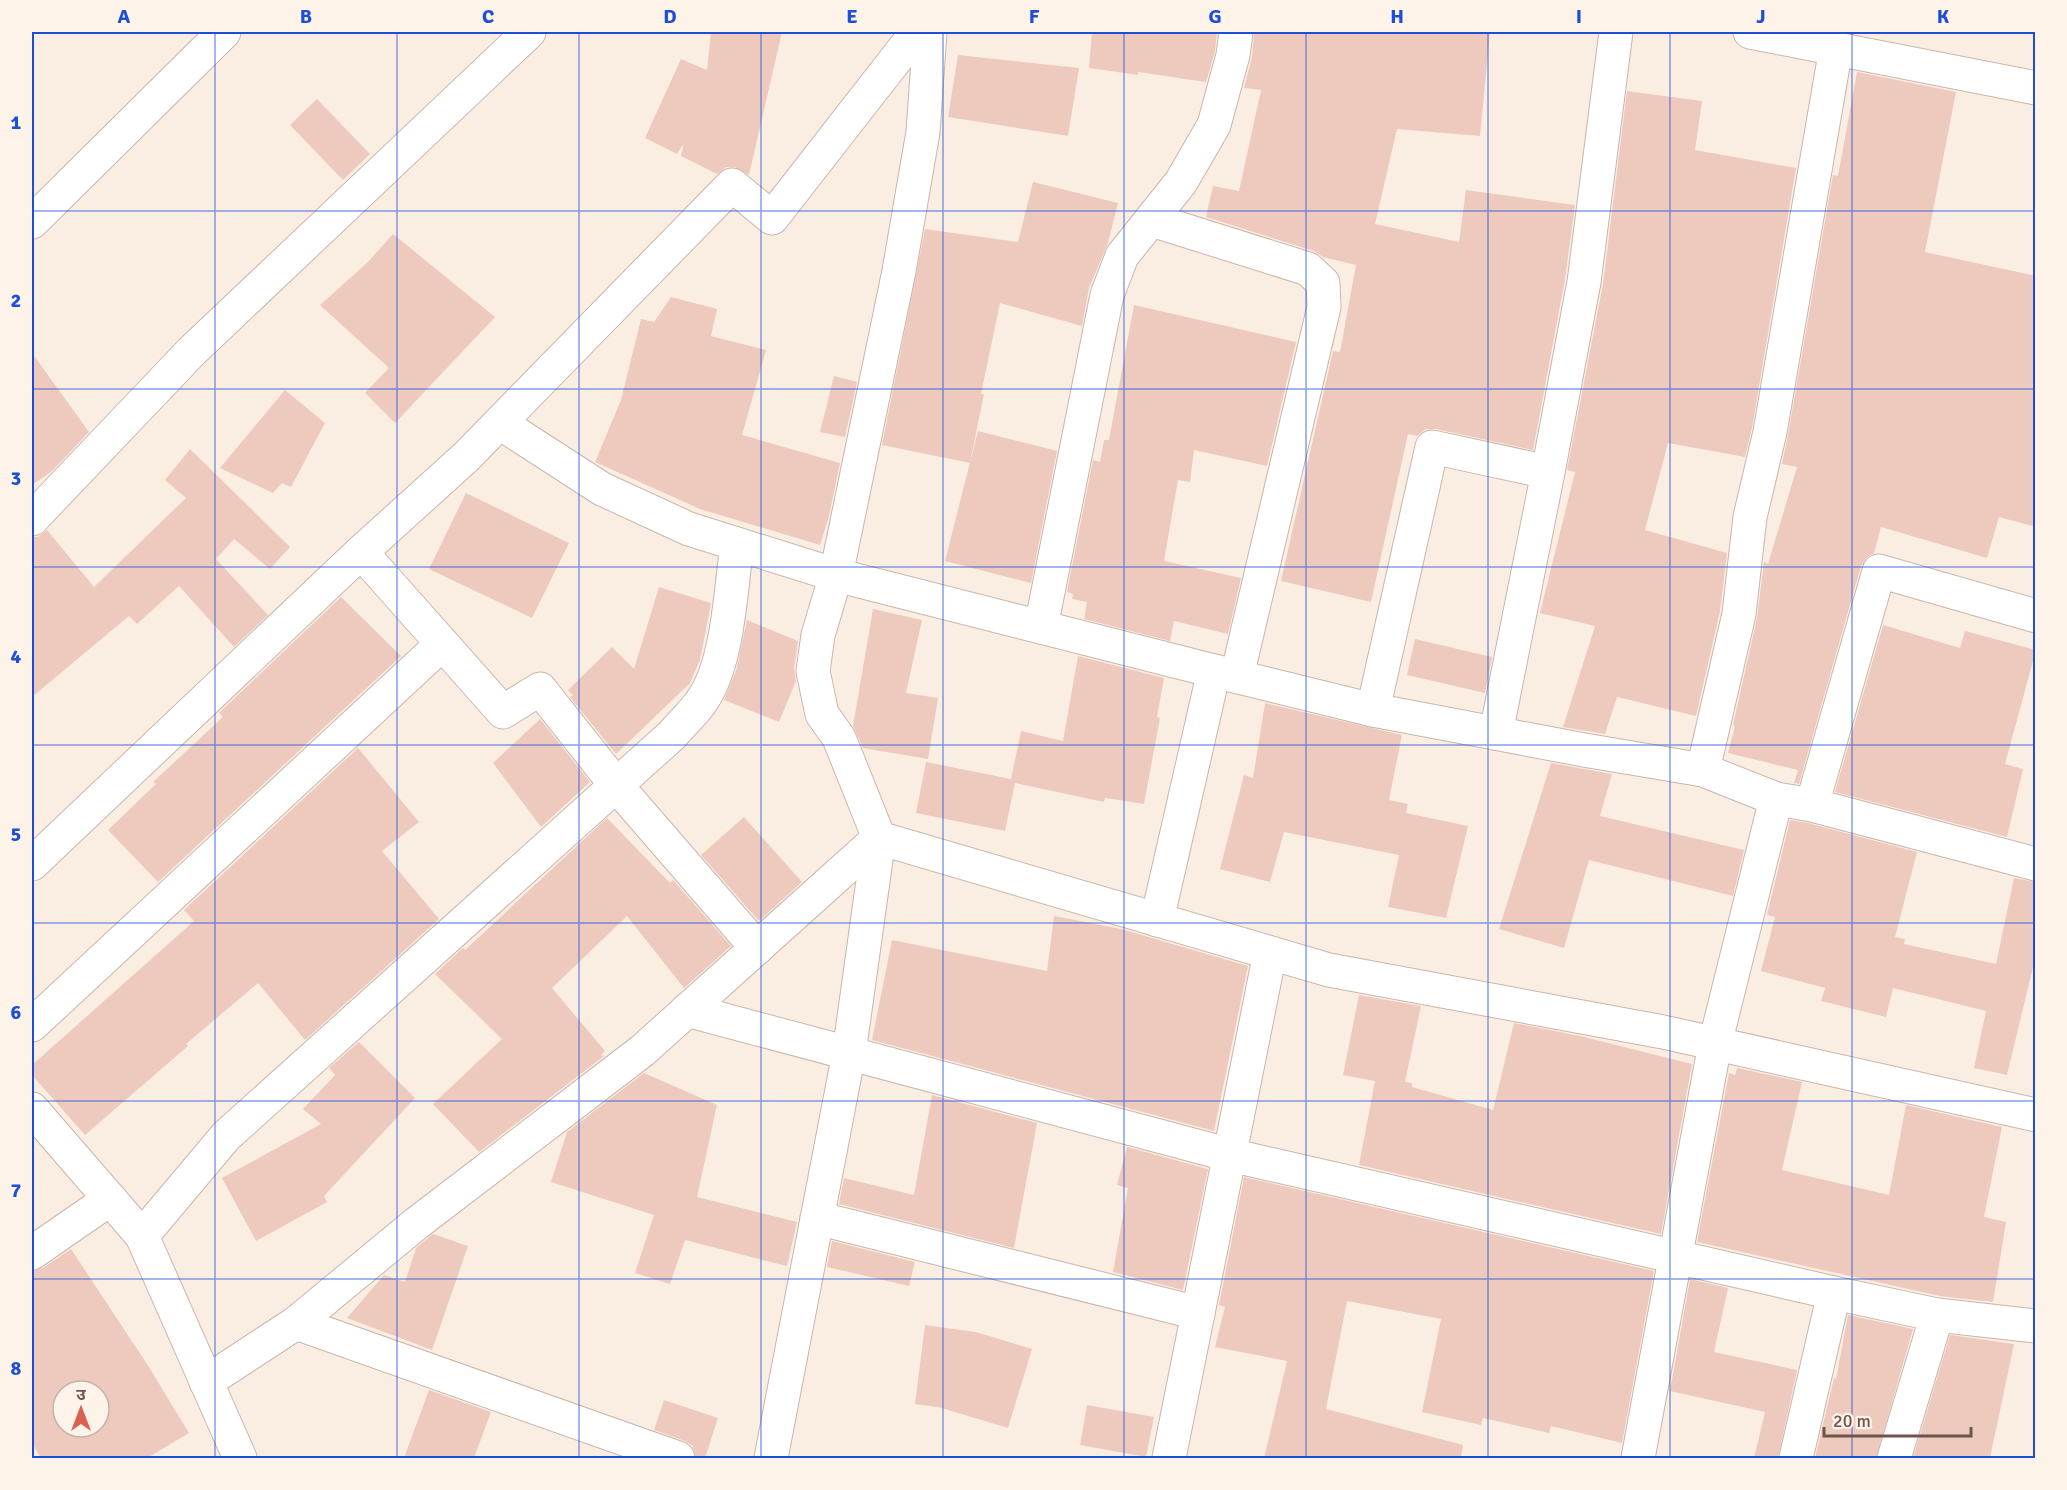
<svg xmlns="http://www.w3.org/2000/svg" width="2067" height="1490" font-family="Signika,'Noto Sans Devanagari',sans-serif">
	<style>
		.building { fill: #edcabd; fill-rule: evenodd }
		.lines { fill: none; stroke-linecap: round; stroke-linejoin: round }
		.minor-casing { stroke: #cab5ab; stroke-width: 35 }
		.minor { stroke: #fff; stroke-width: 33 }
		.grid { fill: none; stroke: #1d4ed8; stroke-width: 1.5; stroke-opacity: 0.55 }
		.neatline { fill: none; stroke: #1d4ed8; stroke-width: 2 }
		.grid-label { font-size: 20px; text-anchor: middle; font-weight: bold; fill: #1d4ed8 }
	</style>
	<rect width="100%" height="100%" fill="#faeee3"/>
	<!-- building -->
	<g class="building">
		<polygon points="711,32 782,32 749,175 735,167 726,167 717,174 681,156 684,143 677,154 645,138 681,59 707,70"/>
		<polygon points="1092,32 1217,32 1215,51 1206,82 1138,72 1138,75 1089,68"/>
		<polygon points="1254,32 1490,32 1480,136 1397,129 1375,224 1459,242 1466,190 1575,205 1565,279 1533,450 1436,429 1426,429 1417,436 1408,434 1371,602 1281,581 1333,351 1340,352 1356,265 1323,257 1314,251 1206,217 1213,186 1239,191 1261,90 1244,88 1252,57"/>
		<polygon points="958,55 1079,68 1068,136 948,117"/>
		<polygon points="1857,72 1956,92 1925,252 2036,276 2036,527 1999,517 1987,558 1881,527 1874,553 1866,558 1861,566 1799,784 1794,783 1798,770 1728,753 1735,726 1733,725 1757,618 1764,562 1768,564 1797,467 1782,464 1788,435 1833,175 1838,176"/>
		<polygon points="1627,91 1702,101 1695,150 1796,168 1752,428 1745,457 1668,443 1645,530 1727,553 1720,611 1696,716 1617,697 1605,734 1563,727 1595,626 1540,613 1575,472 1567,470 1603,284"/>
		<polygon points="317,99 370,154 343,180 290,125"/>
		<polygon points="1033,182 1118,203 1108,243 1089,288 1082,326 1000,303 981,394 984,394 970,463 882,445 925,229 1018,242"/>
		<polygon points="393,234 495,317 395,423 365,393 389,368 320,305 368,262"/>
		<polygon points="671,297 717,309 711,336 766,350 742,435 840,463 829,516 820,545 700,509 595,462 621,400 641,319 654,322"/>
		<polygon points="1134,305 1296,342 1267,466 1194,450 1190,482 1178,480 1164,561 1241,578 1228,634 1174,621 1170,641 1084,619 1087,602 1072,599 1073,594 1067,592 1093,460 1100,462 1104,440 1109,440"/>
		<polygon points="32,353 89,432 52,471 32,485"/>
		<polygon points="834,376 857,382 845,437 820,432"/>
		<polygon points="285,390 325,423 291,487 282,483 273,493 220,468"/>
		<polygon points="978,431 1057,451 1031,583 945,561"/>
		<polygon points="190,449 290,547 270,569 234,539 216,559 268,615 234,647 179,586 137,624 129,616 32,697 32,537 38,537 47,530 94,587 186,498 165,480"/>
		<polygon points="466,493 569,543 532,618 429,569"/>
		<polygon points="659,587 711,603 700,660 689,685 688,685 616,754 570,697 573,695 568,690 612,647 634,669"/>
		<polygon points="341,597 401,656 158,882 108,830 156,784 153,782 223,717 219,713"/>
		<polygon points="873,609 922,620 906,693 938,698 928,759 863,748 853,726"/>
		<polygon points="747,620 798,641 794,668 796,681 779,722 724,700 736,671"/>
		<polygon points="1883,625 1960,648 1965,631 2036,650 2005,764 2023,769 2007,837 1835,792"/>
		<polygon points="1415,639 1492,657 1485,693 1407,675"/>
		<polygon points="1078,656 1164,678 1157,717 1160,718 1144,804 1105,798 1104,802 1015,783 1005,831 916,813 926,762 1011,779 1021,731 1063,741"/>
		<polygon points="1265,703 1402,735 1389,800 1408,804 1406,813 1468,826 1446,918 1388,907 1399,855 1284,832 1270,882 1220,869 1244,775 1253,778"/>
		<polygon points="540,719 590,782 541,827 493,763"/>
		<polygon points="358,748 419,822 382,851 439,919 305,1040 258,983 186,1044 188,1046 85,1135 32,1075 32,1065 194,921 184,910"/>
		<polygon points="1551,763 1612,774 1600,816 1744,850 1733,896 1589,860 1564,948 1499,929"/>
		<polygon points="744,817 802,882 759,921 701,855"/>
		<polygon points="607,818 670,883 673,880 731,946 684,988 627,916 552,988 605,1051 601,1055 604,1056 479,1152 433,1104 502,1039 435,974 463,948 465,950"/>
		<polygon points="1790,820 1808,823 1917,852 1895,937 1905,939 1904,944 1996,964 2014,878 2035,882 2035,959 2007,1075 1974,1068 1986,1011 1893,988 1886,1017 1821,1001 1825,988 1761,971 1775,917 1767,915"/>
		<polygon points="1054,916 1121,929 1248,966 1214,1131 872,1040 892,940 1047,971"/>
		<polygon points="1359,995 1421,1006 1405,1082 1412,1083 1412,1087 1493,1110 1514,1023 1580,1036 1692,1064 1661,1234 1359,1165 1375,1081 1343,1075"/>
		<polygon points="359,1042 415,1098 324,1196 327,1202 256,1241 222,1178 321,1124 303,1109 335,1075 329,1068"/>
		<polygon points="1737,1068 1802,1082 1782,1170 1889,1195 1906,1105 2002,1127 1984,1217 2006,1222 1993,1302 1940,1296 1697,1242 1729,1073 1735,1075"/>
		<polygon points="644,1073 717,1105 697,1197 797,1222 787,1266 685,1240 670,1284 635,1273 654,1215 551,1182 567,1132"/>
		<polygon points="932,1095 1037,1123 1014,1248 839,1204 844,1178 914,1195"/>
		<polygon points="1127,1147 1208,1169 1183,1290 1113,1272 1128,1188 1117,1185"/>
		<polygon points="1244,1177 1654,1271 1622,1443 1551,1426 1549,1433 1483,1418 1481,1425 1422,1412 1441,1319 1347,1301 1326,1409 1463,1445 1461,1458 1264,1458 1287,1361 1215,1347 1225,1307 1219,1305"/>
		<polygon points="433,1234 468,1246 432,1350 347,1318 384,1275 405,1282 416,1248"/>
		<polygon points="832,1241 915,1262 909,1286 827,1267"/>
		<path d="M71,1249l76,115 42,69 -42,25h-106l-9,-15v-172l11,-3zM63,1391h36v36h-36z"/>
		<polygon points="1690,1279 1728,1288 1714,1352 1797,1370 1778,1458 1754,1458 1765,1412 1670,1391"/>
		<polygon points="1848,1315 1913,1329 1876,1458 1815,1458 1834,1378 1836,1379"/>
		<polygon points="925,1325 976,1332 1032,1349 1008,1428 938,1407 915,1404"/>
		<polygon points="1950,1335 2014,1344 1990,1458 1913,1458"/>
		<polygon points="429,1390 491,1412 474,1458 404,1458"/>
		<polygon points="664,1400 718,1418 705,1458 696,1458 693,1446 685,1441 654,1430"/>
		<polygon points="1087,1405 1154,1417 1146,1457 1080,1445"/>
	</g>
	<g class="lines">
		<defs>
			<g id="minor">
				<polyline points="1750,32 2036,88"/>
				<polyline points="1152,220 1308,269 1323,283 1324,307 1237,676"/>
				<polyline points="32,222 224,32"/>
				<polyline points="500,423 602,489 689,529 836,575 1214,671"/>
				<polyline points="32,519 191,352 529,32"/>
				<polyline points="361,552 503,712 540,689 616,785 757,948"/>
				<polyline points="1041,627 1107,295 1122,256 1181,182 1214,125 1233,55 1236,32"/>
				<polyline points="1373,710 1584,750 1703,770 1776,799 1812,805 2036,864"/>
				<polyline points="1496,733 1548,472"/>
				<polyline points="1703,770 1739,614 1750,517 1770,432 1836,48"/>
				<polyline points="1812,805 1879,571 2036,616"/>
				<polyline points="32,864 361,552 466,457 732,185 772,218 917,32"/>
				<polyline points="1157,920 1214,671 1373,710 1432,447 1548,472 1584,282 1616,32"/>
				<polyline points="687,1010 1230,1155 1834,1293 1937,1315 2036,1326"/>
				<polyline points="32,1025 442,644"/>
				<polyline points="32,1109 142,1236 240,1458"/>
				<polyline points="817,1218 1198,1313"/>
				<path d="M142,1236l84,-100 446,-401c10,-12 23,-23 31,-36 25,-36 28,-111 34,-155"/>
				<polyline points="32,1253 110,1199"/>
				<polyline points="296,1323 678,1458"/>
				<polyline points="206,1382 296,1323 417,1223 642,1051 879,838 1329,970 1663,1032 2036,1115"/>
				<polyline points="771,1458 849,1053 879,838 839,738 822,714 813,671 818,635 836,575 899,271 923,132 930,32"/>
				<polyline points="1169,1458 1270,953"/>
				<polyline points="1638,1458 1715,1044 1776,799"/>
				<polyline points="1796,1458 1834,1293"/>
				<polyline points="1894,1458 1937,1315"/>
			</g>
		</defs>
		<!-- minor casing -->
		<use href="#minor" class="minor-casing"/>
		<!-- minor -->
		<use href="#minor" class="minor"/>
	</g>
	<!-- grid -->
	<path class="grid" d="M215,32v1426M397,32v1426M579,32v1426M761,32v1426M943,32v1426M1124,32v1426M1306,32v1426M1488,32v1426M1670,32v1426M1852,32v1426M32,211h2004M32,389h2004M32,567h2004M32,745h2004M32,923h2004M32,1101h2004M32,1279h2004"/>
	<!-- border -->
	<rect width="2067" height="1490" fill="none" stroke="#fdf3e9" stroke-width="66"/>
	<!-- north arrow -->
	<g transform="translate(81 1409)"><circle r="28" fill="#fdf3e9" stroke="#c5b3aa" stroke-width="1.5"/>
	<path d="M0-4.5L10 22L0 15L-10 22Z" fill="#db5f52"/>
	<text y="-9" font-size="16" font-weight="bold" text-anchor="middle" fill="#70544b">उ</text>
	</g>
	<!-- scale -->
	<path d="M1824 1427v9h147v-9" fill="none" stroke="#70544b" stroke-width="3"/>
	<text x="1833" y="1427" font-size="18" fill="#70544b" stroke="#fdf3e9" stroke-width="4.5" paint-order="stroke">20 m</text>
	<rect x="33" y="33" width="2001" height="1424" class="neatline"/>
	<g class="grid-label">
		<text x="124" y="23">A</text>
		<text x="306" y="23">B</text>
		<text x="488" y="23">C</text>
		<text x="670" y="23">D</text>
		<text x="852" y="23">E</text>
		<text x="1034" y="23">F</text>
		<text x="1215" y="23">G</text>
		<text x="1397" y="23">H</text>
		<text x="1579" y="23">I</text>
		<text x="1761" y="23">J</text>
		<text x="1943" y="23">K</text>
		<text x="16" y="129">1</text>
		<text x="16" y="307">2</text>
		<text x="16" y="485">3</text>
		<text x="16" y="663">4</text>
		<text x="16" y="841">5</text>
		<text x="16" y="1019">6</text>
		<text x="16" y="1197">7</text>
		<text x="16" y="1375">8</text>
	</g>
</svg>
